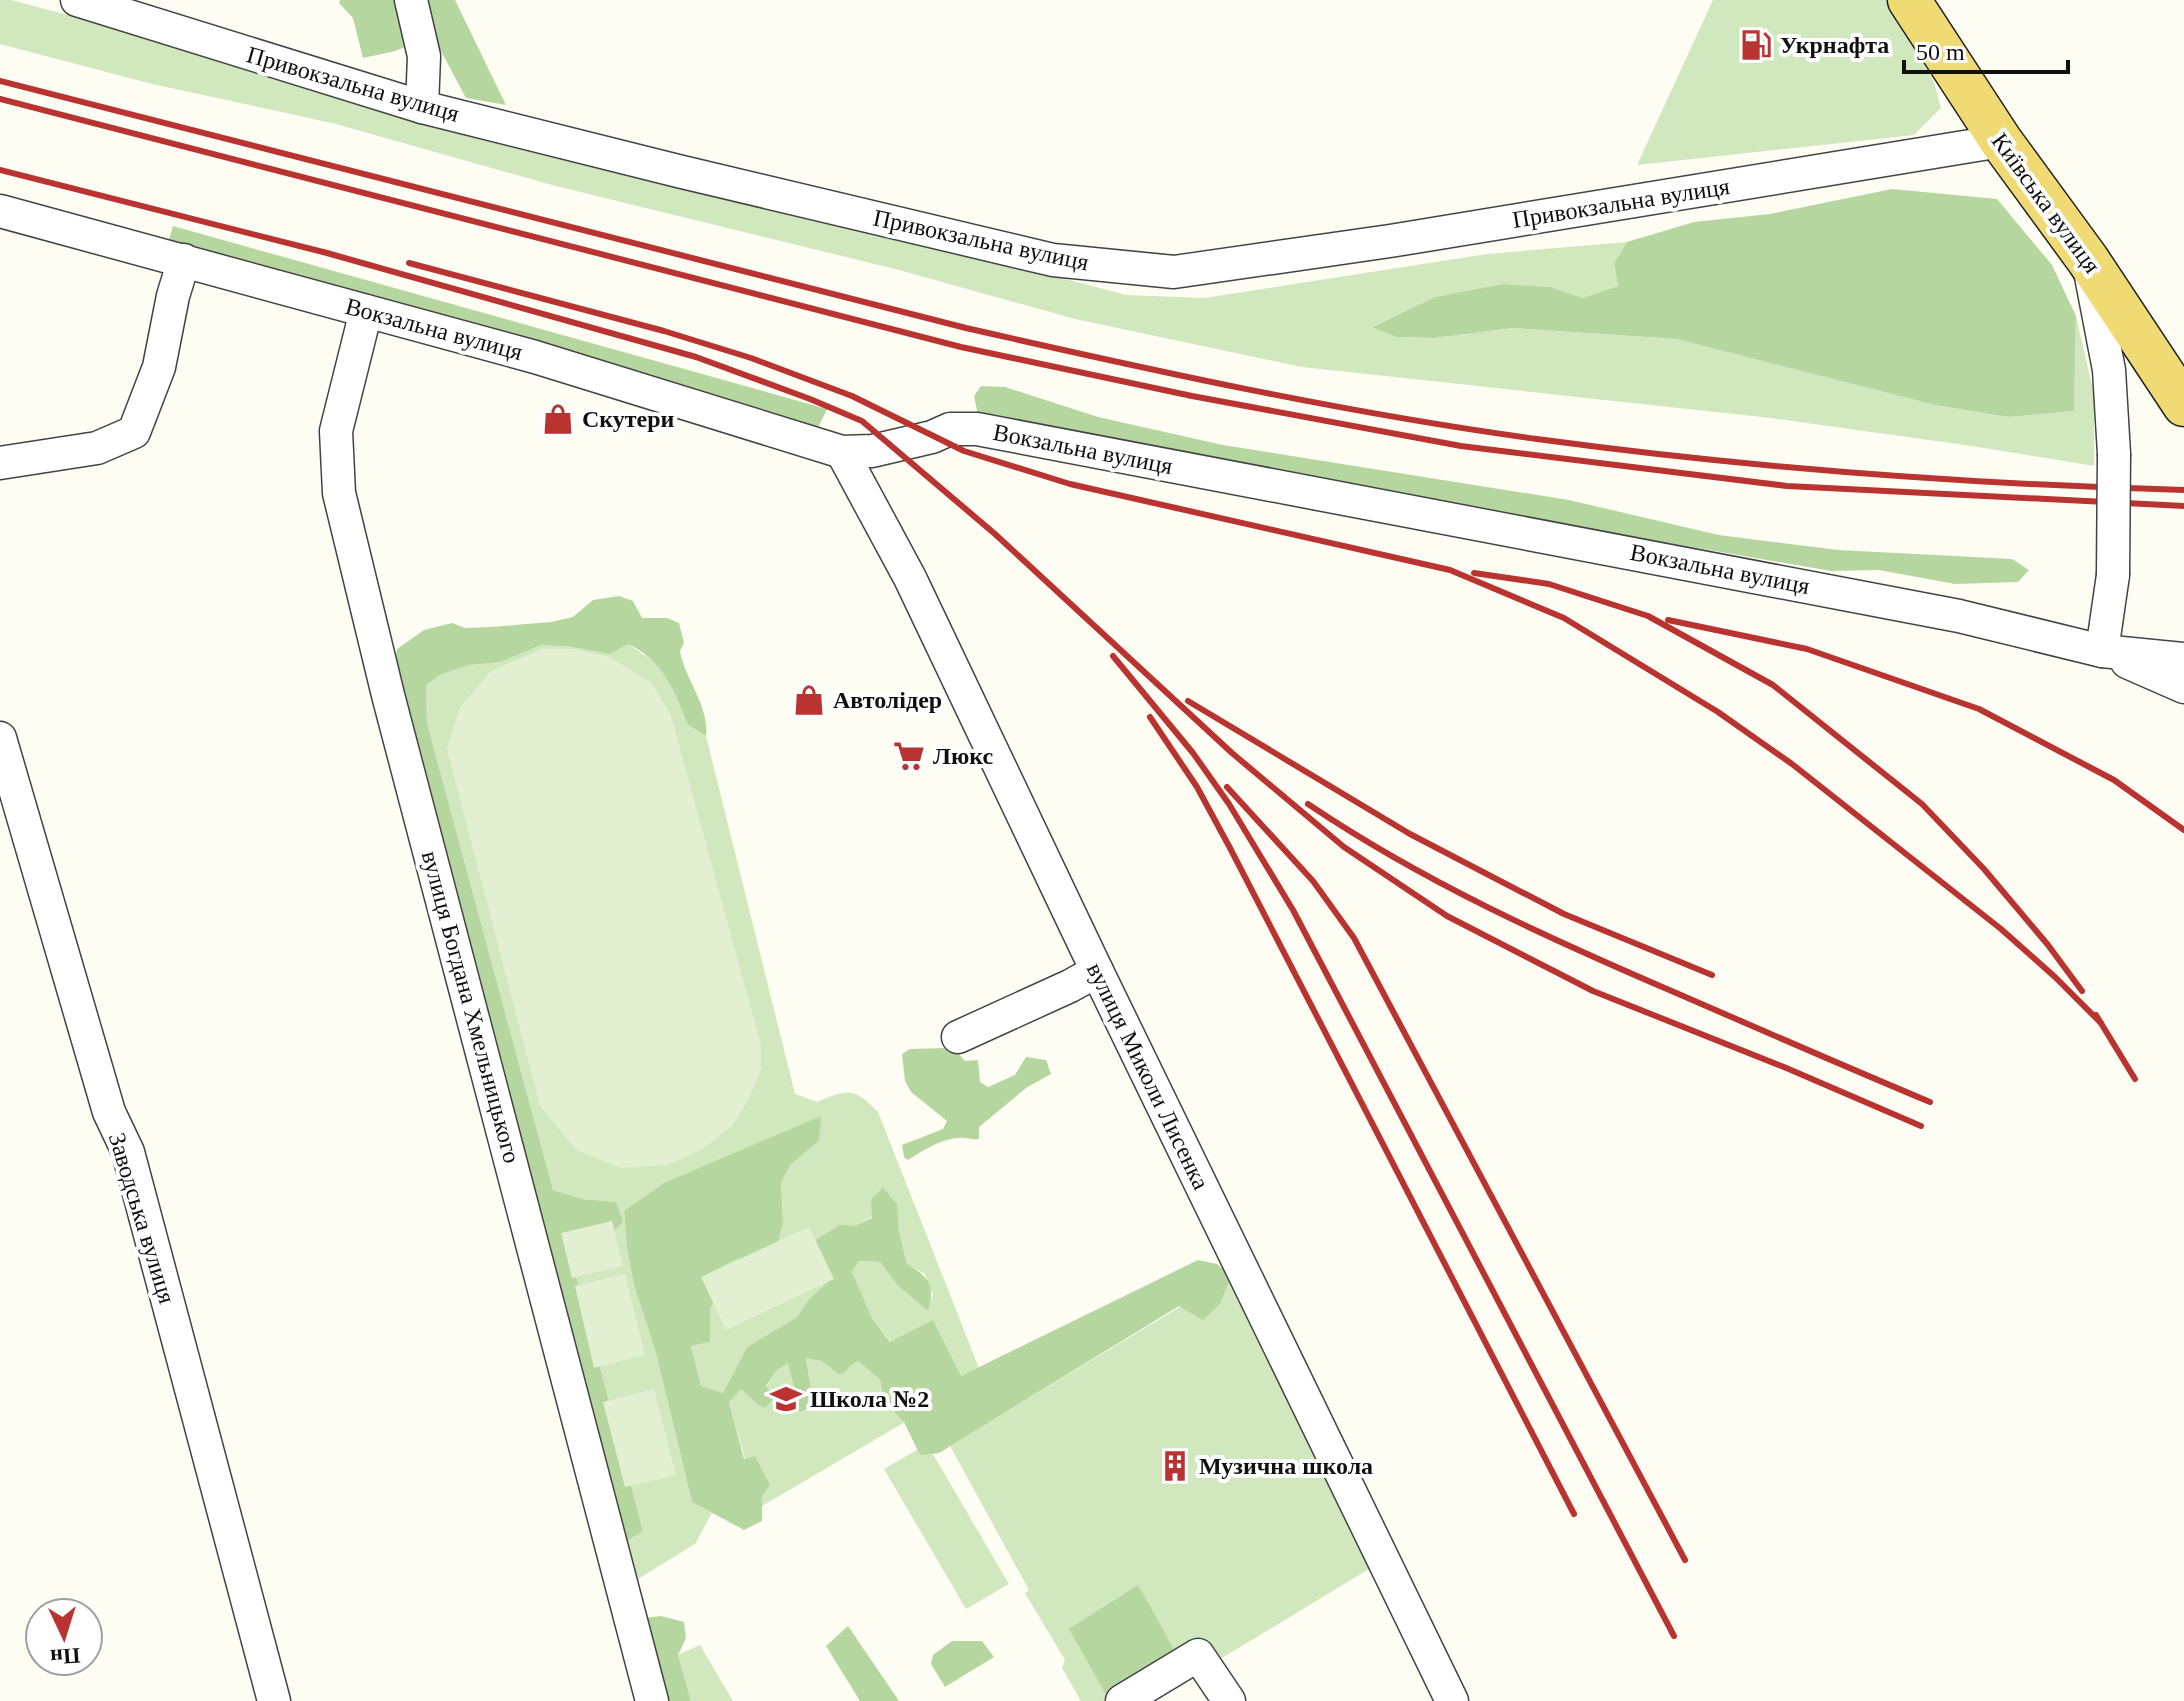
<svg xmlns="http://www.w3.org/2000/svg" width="2184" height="1701" font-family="Georgia,serif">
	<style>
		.green { fill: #d1e8bf }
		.forest { fill: #b5d79f }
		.pitch { fill: #e2efd0 }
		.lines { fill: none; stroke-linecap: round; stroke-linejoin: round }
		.minor-casing { stroke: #434343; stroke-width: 35 }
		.major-casing { stroke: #212121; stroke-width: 45 }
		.minor { stroke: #fff; stroke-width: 32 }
		.major { stroke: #efda73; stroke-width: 42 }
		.rail { stroke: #b93330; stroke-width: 6 }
		.minor-bridge-casing { stroke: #434343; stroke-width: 35; stroke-linecap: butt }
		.minor-bridge { stroke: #fff; stroke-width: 32 }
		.labels { text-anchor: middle; stroke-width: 8; stroke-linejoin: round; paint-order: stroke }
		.poi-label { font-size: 24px; font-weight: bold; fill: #101010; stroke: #fff; text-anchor: start }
		.street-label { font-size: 24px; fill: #101010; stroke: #fff }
	</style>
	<rect width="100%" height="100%" fill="#fefdf4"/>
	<!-- green -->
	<g class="green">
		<polygon points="0,0 11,0 1126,295 1204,298 1487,254 1627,242 1614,263 1618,286 1583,298 1551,287 1503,284 1435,297 1373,326 1396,337 1434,338 1513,328 1676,339 1935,405 2008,417 2074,411 2076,316 2094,394 2094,466 1972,446 1771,418 1302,367 1075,319 899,270 552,185 336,124 148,83 0,44"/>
		<polygon points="1713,0 1886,0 1934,82 1941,108 1914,135 1637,165"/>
		<path d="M628,644l31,21 16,24 13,36 18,11 89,358 22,8c32,-13 36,-15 61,10l101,256 -18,8 -70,-34 -19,-24 -20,-46 7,-11 21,1 18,24 29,24 6,-15 -8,-21 -18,-10 -8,-33 -2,-27 -43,22h-14l-11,55 -20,18 -12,18 -50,30 -24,46 -22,-7 -10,-40 19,-4v-32l6,-13 -6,-24 27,-14 25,1 21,-38 -2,-39 9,-18 29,-24 -195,70 3,38 7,36 22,68 36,149 20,11 -17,31 -57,35 -11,-38 16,-10 -72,-274 45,-55 -33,-3 -30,-9 -126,-467 -1,-38 16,-11 27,-9 32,-3 40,-17 33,2z"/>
		<polygon points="1231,1276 1369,1569 1217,1661 1179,1658 1137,1585 1108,1698 1103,1701 1081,1701 1062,1668 1065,1660 1025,1593 1029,1590 950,1446"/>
		<polygon points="806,1357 821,1361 837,1373 858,1361 880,1380 884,1401 905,1422 762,1506 761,1495 770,1485 755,1456 745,1459 729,1402 741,1388 756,1403 777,1370 789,1362 794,1387 794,1408 802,1412 808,1409 813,1399"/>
		<polygon points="927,1444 1009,1584 966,1609 884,1469"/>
		<polygon points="700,1645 733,1701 691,1701 678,1655"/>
	</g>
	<!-- forest -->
	<g class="forest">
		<polygon points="340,0 455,0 506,105 466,98 433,36 395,51 363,58 353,18 339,3"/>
		<polygon points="1892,189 1997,199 2052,265 2076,316 2074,411 2008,417 1935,405 1676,339 1513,328 1434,338 1396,337 1372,327 1435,297 1503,284 1551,287 1583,298 1618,286 1614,263 1627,242 1694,222 1770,214"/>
		<polygon points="173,226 827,409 817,430 167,246"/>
		<polygon points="981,386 1005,387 1098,417 1223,445 1569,500 1719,535 1839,550 2012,559 2029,570 2018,582 1955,584 1879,570 1831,571 1426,501 978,415 974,396"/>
		<path d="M619,596l14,5 9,17h25l12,5 5,20 -4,8c5,29 29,53 26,85l-18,-11c-13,-34 -25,-65 -60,-81l-18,10 -36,-7 -33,-2 -40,17 -32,3 -27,9 -16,11 1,38 126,467 30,9 33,3 7,20 -21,20 -31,15 72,274 -16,10 -231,-884 1,-8 27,-19 28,-7 13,5 26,-1 60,-5 22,-5 20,-17z"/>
		<path d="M946,1048l12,5 7,8 13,-1 2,22 8,5 27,-12 11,-18 20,3 5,14 -25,14 -47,39v12c-7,1 -14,-2 -20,-1 -19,1 -35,12 -51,22l-4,-3 -2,-12 41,-16 4,-8 -36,-29 -6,-11 -3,-27 8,-5z"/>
		<path d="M821,1116l-2,25 -29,24 -9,18 2,39 -5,21 -16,17 -25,-1 -27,14 6,24 -6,13v32l-19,4 10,40 22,7 24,-46 50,-30 12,-18 20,-18 -15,-40 26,-16 14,1 18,-8 -1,-19 12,-11 14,16 2,27 8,33c22,13 29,21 21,47l-30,-25 -18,-24 -21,-1 -7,11 20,46 18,24 43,-22 28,56 237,-116 19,4 14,12 -11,28 -17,16 -24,-14 -240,147 -19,2 -16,-33 -20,-21 -4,-21 -22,-19 -8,5 -7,8 -6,-1 -16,-12 -15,-3 7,42 -5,9 -7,3 -7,-3v-22l-6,-24 -11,7 -11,16 8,12 -9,10 -9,-5 -15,-14 -12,13 15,57 11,-3 15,29 -8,11v25l-18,9 -52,-28 -36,-149 -22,-68 -7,-36 -3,-38 40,-28z"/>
		<polygon points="1138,1585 1179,1658 1108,1698 1069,1629"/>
		<polygon points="661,1616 684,1622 686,1638 678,1655 691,1701 659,1701 637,1619"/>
		<polygon points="848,1626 899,1701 860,1701 826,1646"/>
		<polygon points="952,1641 982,1641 994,1657 945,1687 931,1664 933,1655"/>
	</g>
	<!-- pitch -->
	<g class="pitch">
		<polygon points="541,649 574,649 609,657 652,683 671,716 761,1045 761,1069 749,1099 732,1126 700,1151 667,1165 621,1168 576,1150 540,1106 447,749 460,707 491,671"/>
		<polygon points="612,1221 623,1266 572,1278 561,1233"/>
		<polygon points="809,1227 834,1279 726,1330 701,1277"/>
		<polygon points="625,1274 645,1355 594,1368 575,1286"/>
		<polygon points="654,1389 676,1475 625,1487 603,1402"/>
	</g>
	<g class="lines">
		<defs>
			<g id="minor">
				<polyline points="77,0 422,107 678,171 1053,260 1174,272 1390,241 2001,141"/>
				<polyline points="411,0 424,56 422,107"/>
				<polyline points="0,211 535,357 842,452 872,451 932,437 950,429 977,429 1959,616 2102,651 2184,659"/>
				<polyline points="2090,271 2109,370 2114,454"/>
				<polyline points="366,311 336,431 339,493 388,695 652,1701"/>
				<polyline points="842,452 910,578 1097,971 1452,1701"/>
				<polyline points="0,463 97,448 134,432 159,367 173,296 184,260"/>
				<polyline points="2102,651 2113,575"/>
				<polyline points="2127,662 2184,687"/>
				<polyline points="0,738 109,1112 128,1152 274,1701"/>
				<polyline points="958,1037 1070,986 1097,971"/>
				<polyline points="1122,1701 1198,1655 1229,1701"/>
			</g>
			<polyline id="major" points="1909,0 2001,141 2088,260 2184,405"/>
		</defs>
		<!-- minor casing -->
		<use href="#minor" class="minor-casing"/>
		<!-- major casing -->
		<use href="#major" class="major-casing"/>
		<!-- minor -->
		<use href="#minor" class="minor"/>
		<!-- major -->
		<use href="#major" class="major"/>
		<!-- rail -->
		<g class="rail">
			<path d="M0,81l966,247c189,43 379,85 571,111 214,29 431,45 647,51"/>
			<polyline points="0,99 961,347 1192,396 1461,446 1787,486 2184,506"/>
			<polyline points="0,170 327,253 696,357 810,399 862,421 995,534 1232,753 1344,847 1447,916 1593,991 1784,1067 1921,1126"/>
			<polyline points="409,263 664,331 751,358 852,396 964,451 1070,484 1450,570 1564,618 1718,712 1792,764 2001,929 2055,977 2101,1023"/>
			<polyline points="1474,573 1549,584 1648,616 1773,685 1922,804 1984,869 2048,945 2082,991"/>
			<polyline points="1668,620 1807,649 1979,709 2114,780 2184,830"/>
			<polyline points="1113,656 1193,753 1229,804 1293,910 1674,1636"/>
			<polyline points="1188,701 1410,834 1564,914 1712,975"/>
			<polyline points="1150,717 1197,787 1230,848 1574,1514"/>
			<polyline points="1227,787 1313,881 1354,938 1685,1560"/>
			<path d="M1308,804c116,78 238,133 366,188 85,37 170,74 256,110"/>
			<polyline points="2096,1015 2135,1079"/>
		</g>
		<defs>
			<polyline id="minor-bridge" points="2113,575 2114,454"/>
		</defs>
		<!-- minor-bridge casing -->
		<use href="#minor-bridge" class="minor-bridge-casing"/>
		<!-- minor-bridge -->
		<use href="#minor-bridge" class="minor-bridge"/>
	</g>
	<!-- icons -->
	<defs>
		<symbol id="fuel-bare" viewBox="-9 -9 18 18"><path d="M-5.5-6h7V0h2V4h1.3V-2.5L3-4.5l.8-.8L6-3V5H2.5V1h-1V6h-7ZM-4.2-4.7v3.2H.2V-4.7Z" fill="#b93330" stroke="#fff" stroke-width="2.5" paint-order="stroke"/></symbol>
		<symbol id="shop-bare" viewBox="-9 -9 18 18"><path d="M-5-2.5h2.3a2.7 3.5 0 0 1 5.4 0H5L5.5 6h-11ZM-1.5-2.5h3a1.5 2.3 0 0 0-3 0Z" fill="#b93330" stroke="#fff" stroke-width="2.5" paint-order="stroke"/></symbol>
		<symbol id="supermarket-bare" viewBox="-9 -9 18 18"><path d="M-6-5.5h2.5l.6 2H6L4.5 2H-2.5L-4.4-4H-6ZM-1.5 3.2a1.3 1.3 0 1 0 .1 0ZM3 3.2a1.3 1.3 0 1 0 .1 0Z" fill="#b93330" stroke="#fff" stroke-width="2.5" paint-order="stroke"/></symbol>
		<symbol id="school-bare" viewBox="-9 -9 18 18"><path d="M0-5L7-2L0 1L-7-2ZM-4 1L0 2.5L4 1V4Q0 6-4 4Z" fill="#b93330" stroke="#fff" stroke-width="2.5" paint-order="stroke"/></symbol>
		<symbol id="building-bare" viewBox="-9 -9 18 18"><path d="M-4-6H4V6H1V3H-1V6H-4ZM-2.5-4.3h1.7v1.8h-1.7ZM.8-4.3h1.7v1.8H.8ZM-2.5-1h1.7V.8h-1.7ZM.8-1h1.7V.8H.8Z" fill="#b93330" stroke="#fff" stroke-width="2.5" paint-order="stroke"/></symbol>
	</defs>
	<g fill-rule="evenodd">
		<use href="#fuel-bare" x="1734" y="23" width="44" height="44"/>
		<use href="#shop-bare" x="536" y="397" width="44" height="44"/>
		<use href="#shop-bare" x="787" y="678" width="44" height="44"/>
		<use href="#supermarket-bare" x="887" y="734" width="44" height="44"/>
		<use href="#school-bare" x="764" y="1377" width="44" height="44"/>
		<use href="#building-bare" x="1153" y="1444" width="44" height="44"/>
	</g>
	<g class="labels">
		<!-- poi labels -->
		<g class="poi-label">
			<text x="1780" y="53">Укрнафта</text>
			<text x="582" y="427">Скутери</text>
			<text x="833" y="708">Автолідер</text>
			<text x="933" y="764">Люкс</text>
			<text x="810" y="1407">Школа №2</text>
			<text x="1199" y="1474">Музична школа</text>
		</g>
		<!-- street labels -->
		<g class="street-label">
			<text transform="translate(353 84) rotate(16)" y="8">Привокзальна вулиця</text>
			<text transform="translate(1621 203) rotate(-9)" y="8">Привокзальна вулиця</text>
			<text transform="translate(2046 203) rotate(54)" y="8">Київська вулиця</text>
			<text transform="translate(981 240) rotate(12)" y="8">Привокзальна вулиця</text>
			<text transform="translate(434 329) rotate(15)" y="8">Вокзальна вулиця</text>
			<text transform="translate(1083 449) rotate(11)" y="8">Вокзальна вулиця</text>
			<text transform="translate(1720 569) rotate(11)" y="8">Вокзальна вулиця</text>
			<text transform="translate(471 1007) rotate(75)" y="8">вулиця Богдана Хмельницького</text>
			<text transform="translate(1148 1076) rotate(64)" y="8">вулиця Миколи Лисенка</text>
			<text transform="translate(142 1218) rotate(73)" y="8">Заводська вулиця</text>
		</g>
	</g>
	<!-- north arrow -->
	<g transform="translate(64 1637) rotate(176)"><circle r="38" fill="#ffffff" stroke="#9f9f9f" stroke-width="2"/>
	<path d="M0-6L14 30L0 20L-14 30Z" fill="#b93330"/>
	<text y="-12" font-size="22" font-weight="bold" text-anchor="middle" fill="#101010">Пн</text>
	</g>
	<!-- scale -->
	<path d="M1904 60v12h164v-12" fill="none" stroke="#101010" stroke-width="4"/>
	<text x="1916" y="60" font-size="24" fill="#101010" stroke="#ffffff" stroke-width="6" paint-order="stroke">50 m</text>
</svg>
